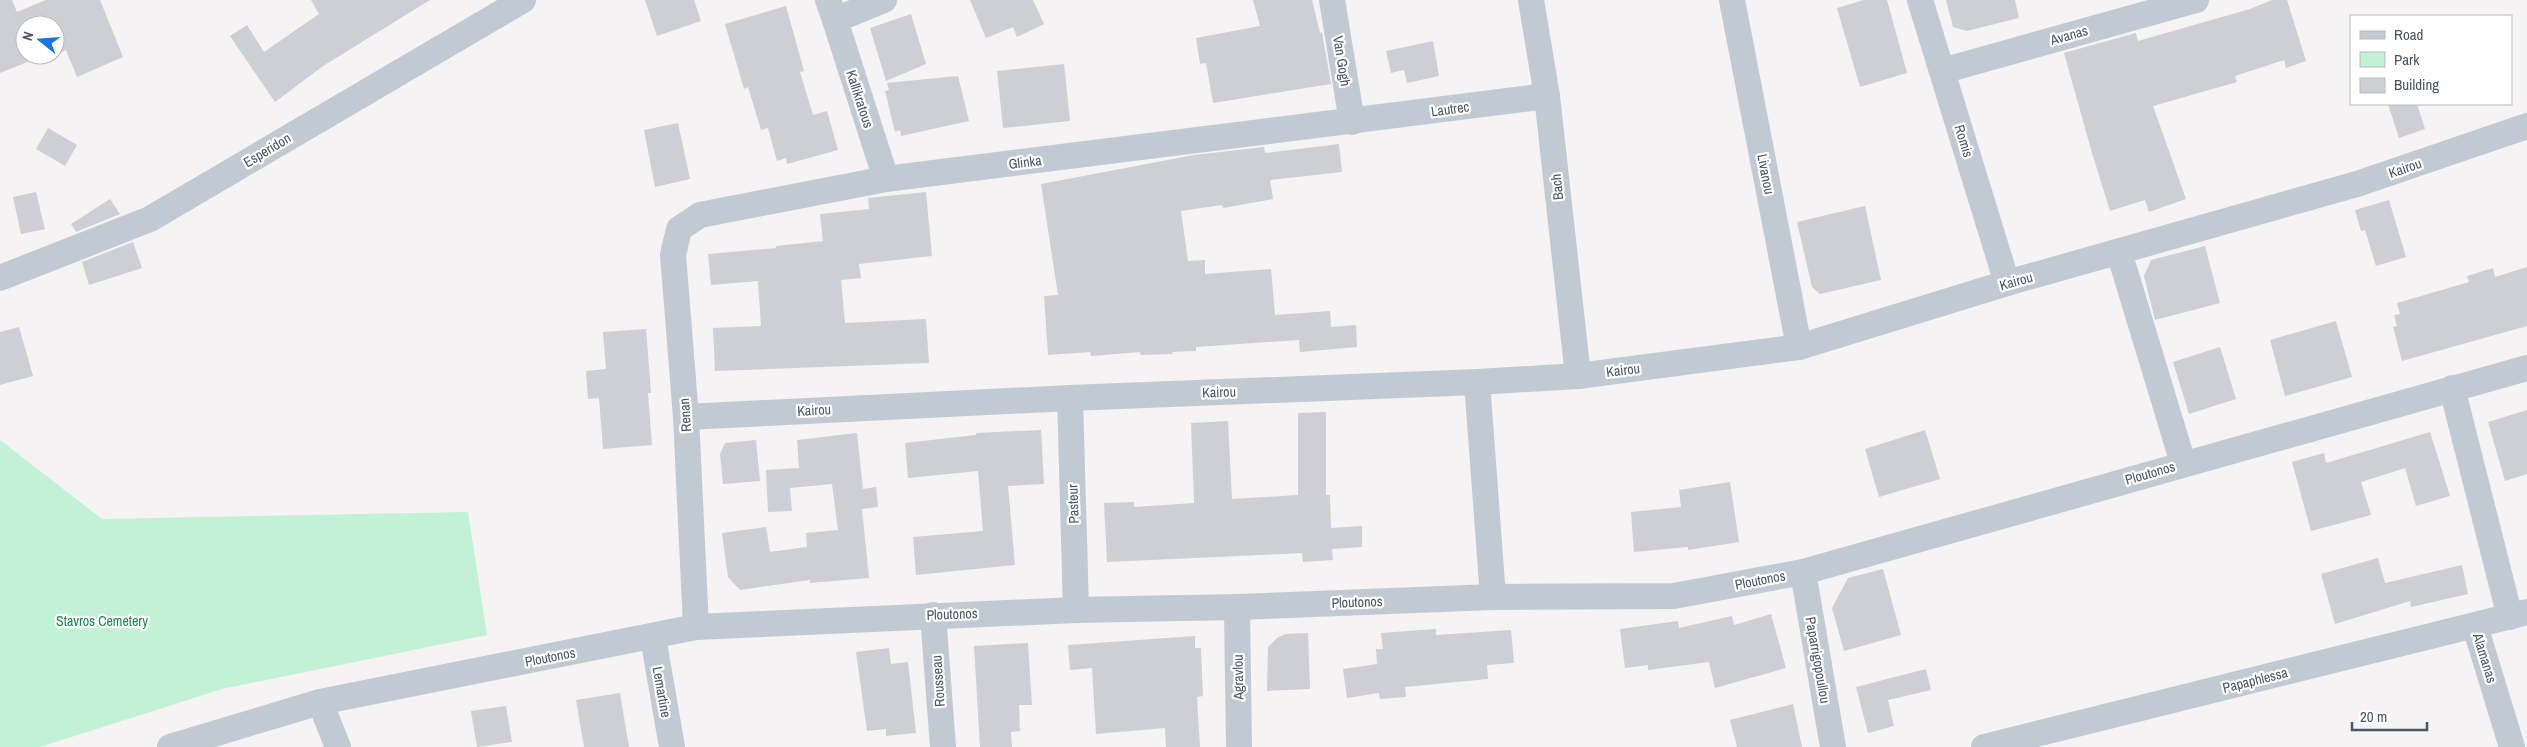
<svg xmlns="http://www.w3.org/2000/svg" width="2527" height="747" font-family="'Archivo Narrow',sans-serif">
	<style>
		.green { fill: #c3f1d5 }
		.building { fill: #cdcfd5; fill-rule: evenodd }
		.lines { fill: none; stroke-linecap: round; stroke-linejoin: round }
		.street { stroke: #c1cad2; stroke-width: 26 }
		.labels { text-anchor: middle; stroke-width: 4.5; stroke-linejoin: round; paint-order: stroke }
		.street-label { font-size: 14px; fill: #4a5661; stroke: #fff }
		.park-label { font-size: 14px; fill: #17864f; stroke: #fff }
	</style>
	<rect width="100%" height="100%" fill="#f5f3f3"/>
	<!-- green -->
	<polygon class="green" points="0,440 102,519 468,512 487,635 222,689 40,747 0,747"/>
	<!-- building -->
	<g class="building">
		<path d="M0,0h12l5,12 29,-12h54l23,57 -46,20 -11,-27 -24,12 -2,-5 -40,16zM25,25h30v30h-30z"/>
		<polygon points="311,0 430,0 323,66 275,102 230,36 247,25 264,52 319,14"/>
		<polygon points="645,0 694,0 701,21 657,36"/>
		<polygon points="970,0 1033,0 1044,24 1017,37 1013,27 986,38"/>
		<polygon points="1253,0 1312,0 1320,33 1322,32 1331,84 1213,103 1206,63 1200,64 1196,38 1260,26"/>
		<polygon points="1864,0 1887,0 1907,73 1860,87 1837,8"/>
		<polygon points="1946,0 2015,0 2019,18 1967,31 1953,27"/>
		<polygon points="2272,0 2287,0 2306,61 2286,68 2284,60 2235,76 2237,82 2153,106 2186,199 2149,212 2145,200 2110,211 2092,153 2064,53 2136,33 2138,41 2250,9"/>
		<polygon points="786,6 804,71 800,72 813,115 827,111 838,150 787,164 786,158 777,161 768,128 761,130 748,87 744,89 725,24"/>
		<polygon points="911,14 926,64 886,81 870,28"/>
		<polygon points="1433,41 1439,76 1407,83 1404,70 1391,73 1386,51"/>
		<polygon points="1064,64 1070,121 1003,128 997,71"/>
		<polygon points="958,76 969,121 901,136 900,130 895,132 885,91 889,90 887,83"/>
		<polygon points="2388,104 2417,104 2425,129 2399,138"/>
		<polygon points="678,123 690,179 655,187 644,130"/>
		<polygon points="48,128 77,145 65,166 36,149"/>
		<polygon points="1339,144 1342,172 1270,180 1273,199 1223,208 1222,205 1181,211 1188,261 1205,260 1205,274 1271,269 1275,315 1330,311 1331,327 1356,325 1357,347 1300,352 1299,340 1196,347 1196,351 1172,352 1173,354 1141,355 1140,352 1091,356 1090,352 1048,355 1044,296 1058,295 1041,184 1194,155 1264,147 1265,153"/>
		<polygon points="36,192 45,229 21,234 13,197"/>
		<polygon points="926,192 932,256 859,264 861,278 841,280 845,323 926,319 929,363 715,371 713,328 761,326 758,281 711,285 708,254 776,248 776,246 823,241 820,214 869,209 868,198"/>
		<polygon points="110,199 120,214 76,232 71,224"/>
		<polygon points="2389,200 2406,257 2376,266 2365,230 2361,231 2355,210"/>
		<polygon points="1865,206 1881,280 1820,294 1812,287 1797,222"/>
		<polygon points="133,242 142,268 89,285 82,262"/>
		<polygon points="2205,246 2220,303 2155,320 2144,276 2151,260"/>
		<polygon points="2527,267 2527,326 2402,361 2393,327 2397,326 2394,315 2400,314 2397,303 2469,282 2467,276 2493,268 2495,277"/>
		<polygon points="2336,321 2352,377 2285,396 2270,340"/>
		<polygon points="19,327 33,376 0,385 0,332"/>
		<polygon points="646,329 651,393 648,393 652,445 603,449 599,398 588,399 586,371 606,369 603,332"/>
		<polygon points="2220,347 2236,399 2189,414 2173,362"/>
		<polygon points="2527,410 2527,474 2505,481 2488,422"/>
		<polygon points="1326,412 1326,495 1330,495 1331,528 1362,526 1362,547 1332,549 1333,560 1303,562 1302,553 1107,562 1104,503 1134,502 1134,507 1194,503 1191,423 1228,421 1232,499 1298,495 1298,413"/>
		<polygon points="1041,430 1044,484 1008,486 1015,565 916,575 913,537 983,531 978,471 908,478 905,443 976,435 976,433"/>
		<polygon points="1925,430 1940,479 1879,497 1865,449"/>
		<polygon points="2430,432 2450,496 2416,506 2405,468 2361,482 2371,515 2311,531 2292,462 2324,453 2326,463"/>
		<polygon points="857,433 863,489 876,487 878,507 862,509 869,578 810,583 810,580 740,590 728,577 722,533 766,527 770,552 807,547 806,533 838,530 832,484 790,488 792,511 768,512 766,470 799,468 797,440"/>
		<polygon points="756,440 760,481 723,484 720,454 725,443"/>
		<polygon points="1730,482 1739,542 1688,550 1688,547 1634,552 1631,512 1681,507 1679,490"/>
		<polygon points="2378,558 2385,583 2462,565 2468,594 2411,607 2410,601 2335,624 2321,574"/>
		<polygon points="1883,569 1901,635 1844,651 1832,608 1848,578"/>
		<polygon points="1771,614 1786,668 1715,688 1709,662 1648,670 1648,665 1625,668 1620,629 1678,621 1679,628 1732,616 1734,625"/>
		<polygon points="1436,629 1436,635 1511,630 1514,663 1487,665 1488,679 1405,687 1406,697 1380,699 1379,693 1347,698 1343,669 1377,664 1376,649 1383,649 1381,633"/>
		<polygon points="1308,633 1310,689 1267,691 1268,647 1277,638 1285,634"/>
		<polygon points="1195,636 1195,648 1201,648 1203,696 1197,697 1200,747 1166,747 1165,728 1096,734 1092,668 1070,670 1068,645"/>
		<polygon points="1028,643 1032,705 1019,705 1020,731 1011,732 1012,747 980,747 974,646"/>
		<polygon points="889,648 891,664 908,662 916,733 886,736 886,729 867,731 856,652"/>
		<polygon points="1926,669 1931,690 1888,700 1894,726 1868,733 1856,687"/>
		<polygon points="620,693 629,747 584,747 576,700"/>
		<polygon points="1793,704 1802,747 1737,747 1730,720"/>
		<polygon points="506,706 512,742 477,747 471,711"/>
	</g>
	<g class="lines">
		<!-- street -->
		<g class="street">
			<polyline points="828,0 835,20 884,0"/>
			<polyline points="1332,0 1352,122"/>
			<polyline points="1531,0 1547,96 1578,376"/>
			<polyline points="1732,0 1799,347"/>
			<polyline points="1920,0 2007,283"/>
			<polyline points="835,20 886,179"/>
			<polyline points="1942,71 2196,0"/>
			<polyline points="2119,252 2183,463"/>
			<polyline points="0,278 150,219 523,0"/>
			<polyline points="1477,382 1493,597"/>
			<polyline points="2452,388 2510,617"/>
			<polyline points="1070,398 1076,610"/>
			<polyline points="686,417 1070,398 1477,382 1578,376 1799,347 2007,283 2357,184 2527,126"/>
			<polyline points="1803,572 1833,747"/>
			<polyline points="1237,607 1239,747"/>
			<polyline points="933,615 943,747"/>
			<polyline points="2475,626 2512,747"/>
			<polyline points="696,627 686,417 673,255 679,229 700,215 886,179 1547,96"/>
			<polyline points="653,637 672,747"/>
			<polyline points="320,702 338,747"/>
			<polyline points="170,747 320,702 696,627 1076,610 1237,607 1493,597 1674,596 1803,572 2527,368"/>
			<polyline points="1984,747 2527,612"/>
		</g>
	</g>
	<g class="labels">
		<!-- street labels -->
		<g class="street-label">
			<text transform="translate(2069 35) rotate(-16)" y="5">Avanas</text>
			<text transform="translate(1342 61) rotate(81)" y="5">Van Gogh</text>
			<text transform="translate(860 99) rotate(72)" y="5">Kallikratous</text>
			<text transform="translate(1450 109) rotate(-8)" y="5">Lautrec</text>
			<text transform="translate(1964 141) rotate(73)" y="5">Romis</text>
			<text transform="translate(267 150) rotate(-31)" y="5">Esperidon</text>
			<text transform="translate(1025 162) rotate(-7)" y="5">Glinka</text>
			<text transform="translate(2405 168) rotate(-19)" y="5">Kairou</text>
			<text transform="translate(1766 174) rotate(79)" y="5">Livanou</text>
			<text transform="translate(1557 187) rotate(-96)" y="5">Bach</text>
			<text transform="translate(2016 281) rotate(-16)" y="5">Kairou</text>
			<text transform="translate(1623 370) rotate(-7)" y="5">Kairou</text>
			<text transform="translate(1219 392) rotate(-2)" y="5">Kairou</text>
			<text transform="translate(814 410) rotate(-3)" y="5">Kairou</text>
			<text transform="translate(685 415) rotate(-94)" y="5">Renan</text>
			<text transform="translate(2150 473) rotate(-16)" y="5">Ploutonos</text>
			<text transform="translate(1073 504) rotate(-92)" y="5">Pasteur</text>
			<text transform="translate(1760 580) rotate(-11)" y="5">Ploutonos</text>
			<text transform="translate(1357 602) rotate(-2)" y="5">Ploutonos</text>
			<text transform="translate(952 614) rotate(-2)" y="5">Ploutonos</text>
			<text transform="translate(550 657) rotate(-11)" y="5">Ploutonos</text>
			<text transform="translate(2485 658) rotate(73)" y="5">Alamanas</text>
			<text transform="translate(1818 660) rotate(80)" y="5">Paparrigopoullou</text>
			<text transform="translate(1238 677) rotate(-91)" y="5">Agravlou</text>
			<text transform="translate(2255 680) rotate(-14)" y="5">Papaphlessa</text>
			<text transform="translate(938 681) rotate(-94)" y="5">Rousseau</text>
			<text transform="translate(662 692) rotate(80)" y="5">Lemartine</text>
		</g>
		<!-- park labels -->
		<g class="park-label">
			<text x="102" y="626">Stavros Cemetery</text>
		</g>
	</g>
	<!-- legend -->
	<rect x="2350" y="15" width="162" height="90" fill="#ffffff" stroke="#b7bbc0"/>
	<rect x="2360" y="31" width="25" height="8" fill="#c1cad2" stroke="#b7bbc0"/>
	<text x="2394" y="40" font-size="15" fill="#4a5661">Road</text>
	<rect x="2360" y="52" width="25" height="15" fill="#c3f1d5" stroke="#b7bbc0"/>
	<text x="2394" y="65" font-size="15" fill="#4a5661">Park</text>
	<rect x="2360" y="78" width="25" height="15" fill="#cdcfd5" stroke="#b7bbc0"/>
	<text x="2394" y="90" font-size="15" fill="#4a5661">Building</text>
	<!-- north arrow -->
	<g transform="translate(40 40) rotate(287)"><circle r="24" fill="#ffffff" stroke="#b7bbc0"/>
	<path d="M0-4L9 19L0 12L-9 19Z" fill="#1a73e8"/>
	<text y="-8" font-size="14" font-weight="bold" text-anchor="middle" fill="#4a5661">N</text>
	</g>
	<!-- scale -->
	<path d="M2352 722v8h75v-8" fill="none" stroke="#4a5661" stroke-width="2.5"/>
	<text x="2360" y="722" font-size="15" fill="#4a5661" stroke="#ffffff" stroke-width="4" paint-order="stroke">20 m</text>
</svg>
